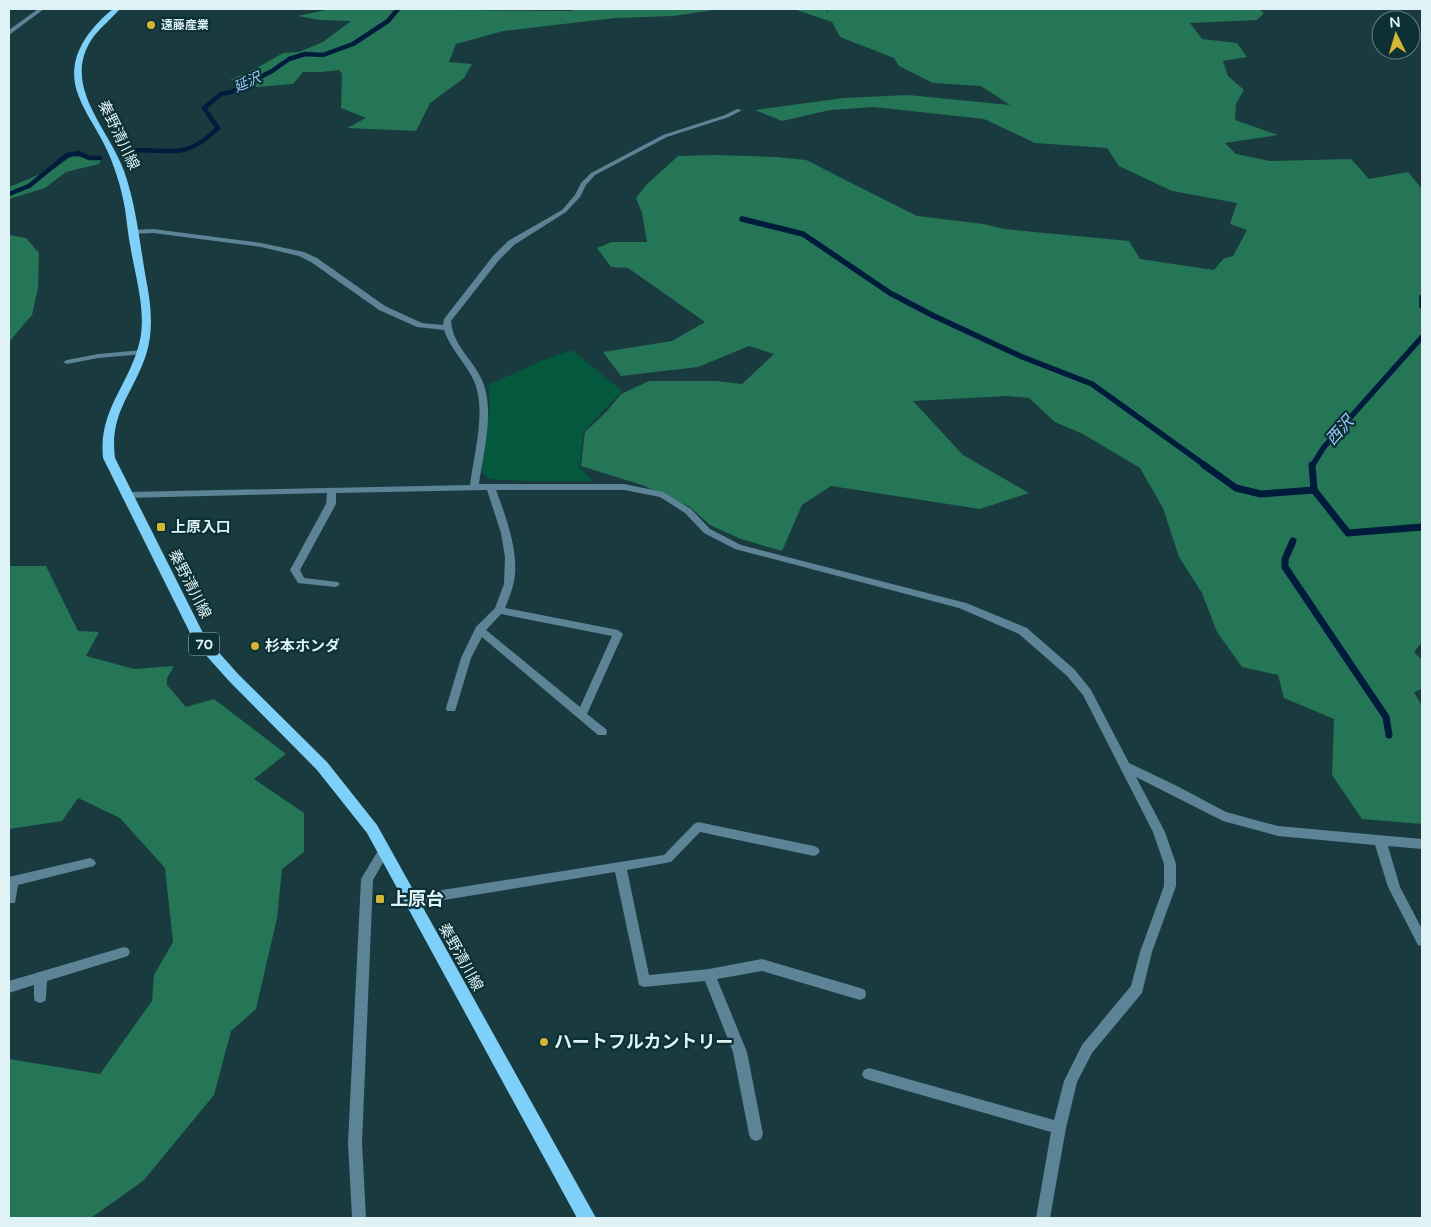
<svg xmlns="http://www.w3.org/2000/svg" width="1431" height="1227" font-family="'Varela Round','Noto Sans JP',sans-serif">
	<style>
		.green { fill: #04583d }
		.forest { fill: #247656 }
		.lines { fill: none; stroke-linecap: round; stroke-linejoin: round }
		.stream-far2 { stroke: #001b3b; stroke-width: 4.5 }
		.stream-far1 { stroke: #001b3b; stroke-width: 5.5 }
		.stream { stroke: #001b3b; stroke-width: 7 }
		.street { fill: #5c8396; fill-rule: evenodd }
		.primary { fill: #7ed0f9; fill-rule: evenodd }
		.poi-dot { fill: #d3b635; stroke: #0d3035; stroke-width: 2 }
		.labels { text-anchor: middle; stroke-width: 4.5; stroke-linejoin: round; paint-order: stroke }
		.far-poi-label { font-size: 12px; font-weight: bold; fill: #dff2f5; stroke: #0d3035; text-anchor: start }
		.far-water-label { font-size: 14px; font-style: italic; fill: #9dc8fd; stroke: #0d3035 }
		.shield { fill: #0d3035; stroke: #a0b8bb; stroke-width: 1 }
		.shield-label { font-size: 14px; font-weight: bold; fill: #dff2f5 }
		.street-label { font-size: 15px; fill: #dff2f5; stroke: #0d3035 }
		.poi-label { font-size: 15px; font-weight: bold; fill: #dff2f5; stroke: #0d3035; text-anchor: start }
		.water-label { font-size: 16px; font-style: italic; fill: #9dc8fd; stroke: #0d3035 }
		.near-poi-label { font-size: 18px; font-weight: bold; fill: #dff2f5; stroke: #0d3035; text-anchor: start }
	</style>
	<rect width="100%" height="100%" fill="#193a3f"/>
	<!-- green -->
	<polygon class="green" points="572,350 622,391 584,431 579,467 593,481 525,481 489,479 482,472 481,467 490,405 488,385 543,360"/>
	<!-- forest -->
	<g class="forest">
		<polygon points="330,9 572,11 573,9 721,9 673,16 615,18 503,31 456,44 449,62 472,64 464,78 430,103 416,131 347,128 366,118 341,108 342,74 339,70 322,72 303,72 293,84 257,87 230,80 257,68 283,53 299,52 323,42 351,21 319,20 298,16"/>
		<polygon points="794,9 826,9 828,15 827,9 1259,9 1264,13 1257,20 1190,23 1202,39 1237,43 1247,57 1223,61 1228,76 1244,90 1236,104 1235,120 1278,135 1225,143 1236,154 1270,161 1351,159 1369,179 1408,172 1422,189 1422,642 1414,652 1422,660 1422,689 1414,692 1422,706 1422,824 1362,819 1332,775 1334,719 1284,698 1278,675 1242,667 1217,632 1202,593 1179,557 1163,508 1140,468 1083,434 1055,422 1029,398 1006,396 913,401 963,455 1029,493 980,509 831,486 802,505 782,551 741,539 710,525 690,507 642,485 581,466 585,432 606,412 621,394 649,381 716,381 742,384 774,354 749,346 698,367 621,376 603,352 672,341 705,322 628,268 611,267 597,248 612,242 647,242 642,213 636,198 646,185 678,156 714,155 776,157 806,160 917,216 984,224 1004,229 1129,241 1140,259 1214,270 1223,259 1233,256 1247,230 1230,224 1237,203 1172,191 1119,166 1107,148 1035,143 984,119 874,107 830,110 782,121 755,110 844,98 908,95 1010,105 981,86 933,83 899,66 894,58 840,37 832,22"/>
		<polygon points="72,156 101,160 99,164 66,172 45,188 9,199 9,187 55,168"/>
		<polygon points="9,235 26,238 39,253 38,288 32,315 9,342"/>
		<polygon points="9,566 46,566 78,631 99,632 86,656 134,669 174,666 167,678 167,685 186,707 214,699 286,754 254,779 304,813 304,852 282,869 277,918 256,1009 231,1031 214,1095 143,1181 91,1218 9,1218 9,1059 100,1074 152,1001 154,975 173,942 165,868 120,818 78,798 62,821 9,829"/>
	</g>
	<g class="lines">
		<!-- stream-far2 -->
		<g class="stream-far2">
			<path d="M128,151c42,-5 53,13 90,-23l-14,-20 17,-14 10,-2 41,-21 17,-12 16,-5 18,1 30,-11 35,-23 10,-12"/>
			<polyline points="9,194 29,186 67,155 79,153 89,158 100,158"/>
		</g>
		<!-- stream-far1 -->
		<g class="stream-far1">
			<polyline points="742,219 803,234 890,293 934,316 1020,356 1092,384 1206,466"/>
			<polyline points="1422,297 1422,306"/>
			<polyline points="1312,466 1324,447 1422,337"/>
		</g>
		<!-- stream -->
		<g class="stream">
			<polyline points="1204,465 1236,488 1261,494 1314,490"/>
			<polyline points="1312,465 1314,490 1348,533 1422,527"/>
			<polyline points="1293,541 1285,559 1285,567 1386,717 1389,735"/>
		</g>
		<!-- street -->
		<g class="street">
			<polygon points="38,9 44,9 9,35 9,30"/>
			<path d="M737,109l5,1 -13,7 -62,20 -72,38 -9,10 -6,12 -14,15 -52,33 -15,15 -48,61c2,27 25,40 33,64 10,29 -1,70 -5,99h145l39,8 28,17 19,20 31,16 225,58 61,25 48,42 16,20 38,73 48,23 49,26 52,14 144,13v10l-34,-3 12,41 22,42v17l-4,-1 -30,-58 -13,-42 -97,-9 -55,-15 -87,-44 29,55 11,32v22l-24,66 -10,41 -50,60 -15,29 -11,46 -16,90h-14l15,-86 -182,-52 -5,-2 -2,-4 2,-4 5,-2 185,52 10,-39 18,-36 49,-59 9,-34 24,-66v-22l-11,-32 -70,-137 -16,-19 -48,-42 -60,-26 -224,-59 -31,-16 -19,-20 -25,-16 -36,-7h-128c10,27 25,66 17,96 -2,7 -5,14 -8,22l113,22 5,4 -36,80 19,15 1,3 -1,3h-8l-116,-98 -11,21 -15,50 -1,3h-8l-1,-3 15,-50 15,-31 19,-19 9,-24 1,-27 -4,-24 -14,-43 -151,3v11l-36,66 4,8 34,4 2,2 -2,2 -3,1 -37,-4 -8,-13 36,-66 1,-11 -200,5 -5,-3 5,-3 343,-7c4,-32 18,-79 2,-108 -9,-17 -22,-29 -28,-47l-27,-3 -38,-17 -68,-48 -12,-6 -38,-9 -108,-14 -21,1h-3v-4l24,-1 108,14 43,9 13,6 68,48 37,17 21,2 1,-6 49,-63 15,-15 54,-31 13,-15 6,-12 10,-10 72,-38 62,-20zM501,614l111,22 -32,71 -94,-77z"/>
			<polygon points="142,350 145,350 145,354 98,358 67,364 63,362 67,360 98,354"/>
			<polygon points="698,822 814,846 818,848 820,851 818,854 814,856 700,832 671,862 627,870 649,975 709,969 762,959 860,988 865,990 866,994 865,998 860,1000 762,971 717,979 747,1052 763,1134 761,1139 756,1141 751,1139 749,1134 733,1052 705,981 644,987 639,985 615,872 438,901 416,913 412,912 410,908 412,904 436,891 664,855 694,824"/>
			<polygon points="383,847 387,849 389,852 373,880 362,1143 366,1218 352,1218 348,1143 361,879 379,849"/>
			<polygon points="90,858 94,860 96,863 94,866 18,885 15,903 9,903 9,877"/>
			<polygon points="124,947 128,948 130,952 128,956 47,981 46,997 45,1001 40,1003 35,1001 34,997 34,985 9,993 9,981"/>
		</g>
		<!-- primary -->
		<path class="primary" d="M113,9h7c-8,9 -18,17 -26,27 -35,48 14,91 30,135 12,33 16,74 22,108 5,25 8,51 0,76 -13,39 -37,58 -31,103l90,179 34,38 88,87 50,63 219,393h-19l-210,-385 -50,-63 -88,-89 -34,-38 -92,-185c-5,-49 27,-73 37,-118 6,-29 -4,-61 -9,-90 -3,-14 -4,-28 -6,-41 -4,-23 -11,-45 -21,-65 -8,-16 -19,-31 -25,-47 -15,-36 7,-66 34,-88z"/>
	</g>
	<!-- markers -->
	<g class="poi-dot">
		<circle cx="151" cy="25" r="5"/>
		<rect x="156" y="522" width="10" height="10" rx="2.5"/>
		<circle cx="255" cy="646" r="5"/>
		<rect x="375" y="894" width="10" height="10" rx="2.5"/>
		<circle cx="544" cy="1042" r="5"/>
	</g>
	<g class="labels">
		<!-- far-poi labels -->
		<g class="far-poi-label">
			<text x="161" y="29">遠藤産業</text>
		</g>
		<!-- far-water labels -->
		<g class="far-water-label">
			<text transform="translate(247 82) rotate(-24)" y="5">延沢</text>
		</g>
		<!-- shield labels -->
		<rect class="shield" x="189" y="632.5" width="30" height="23" rx="4"/>
		<g class="shield-label">
			<text x="204" y="649">70</text>
		</g>
		<!-- street labels -->
		<g class="street-label">
			<text transform="translate(119 135) rotate(64)" y="5">秦野清川線</text>
			<text transform="translate(190 584) rotate(63)" y="5">秦野清川線</text>
			<text transform="translate(461 957) rotate(61)" y="5">秦野清川線</text>
		</g>
		<!-- poi labels -->
		<g class="poi-label">
			<text x="171" y="532">上原入口</text>
			<text x="265" y="651">杉本ホンダ</text>
		</g>
		<!-- water labels -->
		<g class="water-label">
			<text transform="translate(1339 430) rotate(-48)" y="6">西沢</text>
		</g>
		<!-- near-poi labels -->
		<g class="near-poi-label">
			<text x="390" y="905">上原台</text>
			<text x="554" y="1048">ハートフルカントリー</text>
		</g>
	</g>
	<!-- border -->
	<rect width="1431" height="1227" fill="none" stroke="#dff2f5" stroke-width="20"/>
	<!-- north arrow -->
	<g transform="translate(1396 35) rotate(355)"><circle r="24" fill="#0d3035" stroke="#617e82"/>
	<path d="M0-4L9 19L0 12L-9 19Z" fill="#d3b635"/>
	<text y="-8" font-size="14" font-weight="bold" text-anchor="middle" fill="#dff2f5">N</text>
	</g>
</svg>
